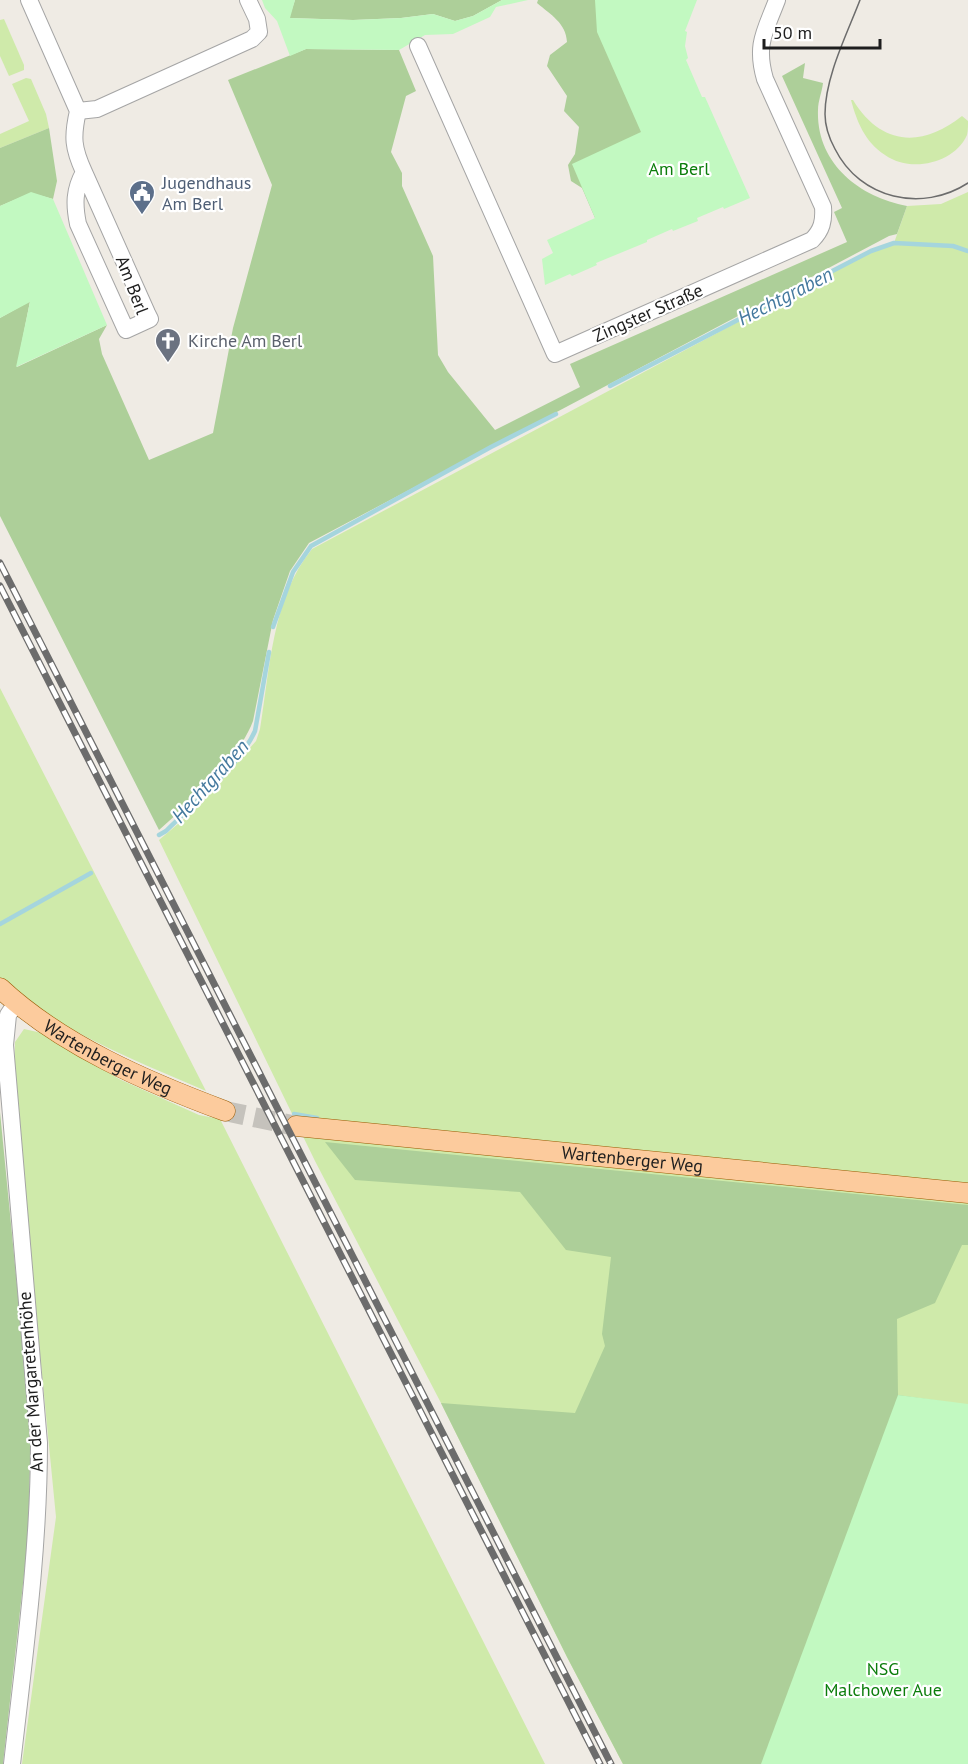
<svg xmlns="http://www.w3.org/2000/svg" width="968" height="1764" font-family="'PT Sans',sans-serif">
	<style>
		.grass { fill: #cfeaaa }
		.forest { fill: #adcf99 }
		.park { fill: #c2f9c1 }
		.lines { fill: none; stroke-linecap: round; stroke-linejoin: round }
		.stream { stroke: #a5d5dd; stroke-width: 4.5 }
		.major-tunnel { stroke: #c5c2bc; stroke-width: 20; stroke-dasharray: 20 10; stroke-linecap: butt }
		.minor-casing { stroke: #a5a5a5; stroke-width: 18 }
		.major-casing { stroke: #995a00; stroke-width: 21 }
		.minor { stroke: #fff; stroke-width: 16 }
		.major { stroke: #fccb9d; stroke-width: 20 }
		.tram { stroke: #6c6c6c; stroke-width: 1.5 }
		.rail-casing { stroke: #6c6c6c; stroke-width: 7 }
		.rail { stroke: #fff; stroke-width: 4.5; stroke-dasharray: 14; stroke-linecap: butt }
		.labels { text-anchor: middle; stroke-width: 4.5; stroke-linejoin: round; paint-order: stroke }
		.park-label { font-size: 18px; fill: #0b7d0b; stroke: #fff }
		.service-label { font-size: 18px; fill: #4e5e75; stroke: #fff; text-anchor: start }
		.street-label { font-size: 18px; fill: #1e1e1e; stroke: #fff }
		.worship-label { font-size: 18px; fill: #5b616d; stroke: #fff; text-anchor: start }
		.water-label { font-size: 20px; font-style: italic; fill: #44799e; stroke: #fff }
	</style>
	<rect width="100%" height="100%" fill="#efebe4"/>
	<!-- grass -->
	<g class="grass">
		<polygon points="4,19 24,65 24,70 9,76 0,56 0,20"/>
		<polygon points="26,78 31,79 46,114 49,128 0,148 0,134 29,121 12,84"/>
		<path d="M851,100h2c28,46 69,48 109,16l6,5c0,4 0,10 -1,14 -13,29 -57,38 -82,20 -20,-13 -28,-33 -34,-55z"/>
		<path d="M968,192v1572h-345l-56,-107 -126,-254 -126,-242 -156,-321 39,-33 58,-66 4,-12c10,-60 12,-131 52,-180l559,-298 23,-8 13,-37 34,-2z"/>
		<path d="M0,688l206,403c-71,-31 -148,-59 -206,-113z"/>
		<polygon points="24,1029 42,1033 119,1079 199,1115 220,1119 545,1764 22,1764 56,1517 14,1089 15,1042"/>
	</g>
	<!-- forest -->
	<g class="forest">
		<polygon points="295,0 502,0 473,16 455,21 433,14 401,18 353,20 289,18"/>
		<path d="M538,0h106l12,112 -34,93 -27,13 -13,-30 -11,-7 -3,-16 7,-11 4,-27 -15,-16 3,-15 -20,-30 3,-11 17,-13c-1,-19 -16,-27 -30,-39z"/>
		<path d="M306,49l93,1 17,41 -10,5 -15,56 11,21v13l31,70 5,99 10,17 47,58 85,-43 -10,-23 277,-122 -13,-30 8,-4 -60,-132 23,-13 -2,15 20,5c-1,9 -5,18 -5,27 -2,53 41,87 89,96l-10,28 -8,2 -580,307 -19,28 -17,49 -20,101c-15,40 -62,80 -94,109l-159,-314v-198l30,-17 -13,66 90,-42 -8,14 3,15 47,106 64,-27 20,-105 39,-143 -44,-105z"/>
		<polygon points="49,128 57,181 53,199 31,193 0,206 0,148"/>
		<polygon points="0,1112 31,1428 28,1539 3,1764 0,1764"/>
		<polygon points="325,1142 968,1205 968,1245 962,1245 935,1303 897,1319 898,1395 968,1405 968,1764 623,1764 567,1657 441,1403 575,1413 605,1346 602,1334 611,1257 566,1250 520,1192 355,1180"/>
	</g>
	<!-- park -->
	<g class="park">
		<polygon points="262,0 295,0 290,18 353,20 401,18 433,14 455,21 473,16 502,0 528,0 496,7 490,17 453,34 425,35 399,50 306,49 290,56 277,21 265,8"/>
		<polygon points="595,0 697,0 685,31 687,32 685,46 688,58 686,60 702,97 705,97 750,198 724,209 723,207 697,218 698,221 673,231 672,229 647,240 647,242 596,263 597,265 572,276 570,274 545,285 542,259 553,253 547,240 595,218 572,164 641,132 597,32"/>
		<polygon points="31,192 53,199 107,325 16,367 30,302 0,318 0,206"/>
		<polygon points="898,1395 968,1404 968,1764 761,1764"/>
	</g>
	<g class="lines">
		<!-- stream -->
		<g class="stream">
			<polyline points="610,386 871,251 894,243 953,246 968,251"/>
			<polyline points="273,627 293,572 311,546 491,447 556,414"/>
			<path d="M159,835l7,-4c27,-27 74,-66 89,-100l14,-79"/>
			<polyline points="0,924 91,873"/>
			<polyline points="294,1114 317,1118"/>
		</g>
		<!-- major-tunnel -->
		<polyline class="major-tunnel" points="225,1111 296,1126"/>
		<defs>
			<g id="minor">
				<path d="M29,0l49,111c-6,26 -5,37 6,61l63,141 3,6 -24,11 -48,-106c-4,-20 -4,-34 6,-52"/>
				<path d="M418,46l137,308 257,-114c10,-10 12,-19 11,-33l-58,-128c-10,-35 0,-47 12,-79"/>
				<polyline points="78,111 97,109 252,39 259,32 257,19 248,0"/>
				<path d="M12,1764c12,-106 27,-213 27,-321l-34,-398 3,-30 8,-12"/>
			</g>
			<g id="major">
				<path id="s1" d="M0,988c61,57 147,94 225,123"/>
				<path id="s2" d="M296,1126l672,67"/>
			</g>
		</defs>
		<!-- minor casing -->
		<use href="#minor" class="minor-casing"/>
		<!-- major casing -->
		<use href="#major" class="major-casing"/>
		<!-- minor -->
		<use href="#minor" class="minor"/>
		<!-- major -->
		<use href="#major" class="major"/>
		<!-- tram -->
		<path class="tram" d="M860,0c-13,34 -35,77 -35,114 0,12 4,24 10,35 25,50 87,64 133,34"/>
		<defs>
			<g id="rail">
				<polyline points="0,563 611,1764"/>
				<polyline points="0,586 600,1764"/>
			</g>
		</defs>
		<!-- rail casing -->
		<use href="#rail" class="rail-casing"/>
		<!-- rail -->
		<use href="#rail" class="rail"/>
	</g>
	<!-- icons -->
	<defs>
		<symbol id="civic-pin" viewBox="-11 -11 22 30"><path d="M0 17L-7.5 6A9.5 9.5 0 1 1 7.5 6Z" fill="#5c6f8a" stroke="#fff"/><path d="M-.6-6.5H3V-4.5H.6V-3L4-1V1h2V6H-6V1h2V-1L-.6-3ZM-1.2 2.5V6h2.4V2.5Z" fill="#fff"/></symbol>
		<symbol id="church-pin" viewBox="-11 -11 22 30"><path d="M0 17L-7.5 6A9.5 9.5 0 1 1 7.5 6Z" fill="#6b7280" stroke="#fff"/><path d="M-1.2-6h2.4v3.5h3.3v2.4h-3.3V6h-2.4V-.1h-3.3v-2.4h3.3Z" fill="#fff"/></symbol>
	</defs>
	<g fill-rule="evenodd">
		<use href="#civic-pin" x="127" y="178" width="30" height="40"/>
		<use href="#church-pin" x="153" y="326" width="30" height="40"/>
	</g>
	<g class="labels">
		<!-- park labels -->
		<g class="park-label">
			<text x="679" y="175">Am Berl</text>
			<text x="883" y="1675">NSG<tspan x="883" dy="21">Malchower Aue</tspan></text>
		</g>
		<!-- service labels -->
		<g class="service-label">
			<text x="162" y="189">Jugendhaus<tspan x="162" dy="21">Am Berl</tspan></text>
		</g>
		<!-- street labels -->
		<g class="street-label">
			<text transform="translate(132 285) rotate(69)" y="6">Am Berl</text>
			<text transform="translate(648 313) rotate(-24)" y="6">Zingster Straße</text>
			<text dy="6" stroke="none"><textPath href="#s1" startOffset="129">Wartenberger Weg</textPath></text>
			<text dy="6" stroke="none"><textPath href="#s2" startOffset="338">Wartenberger Weg</textPath></text>
			<text transform="translate(31 1382) rotate(-94)" y="6">An der Margaretenhöhe</text>
		</g>
		<!-- worship labels -->
		<g class="worship-label">
			<text x="188" y="347">Kirche Am Berl</text>
		</g>
		<!-- water labels -->
		<g class="water-label">
			<text transform="translate(785 296) rotate(-27)" y="7">Hechtgraben</text>
			<text transform="translate(210 781) rotate(-48)" y="7">Hechtgraben</text>
		</g>
	</g>
	<!-- scale -->
	<path d="M764 39v9h116v-9" fill="none" stroke="#1e1e1e" stroke-width="3"/>
	<text x="773" y="39" font-size="18" fill="#1e1e1e" stroke="#ffffff" stroke-width="4.5" paint-order="stroke">50 m</text>
</svg>
